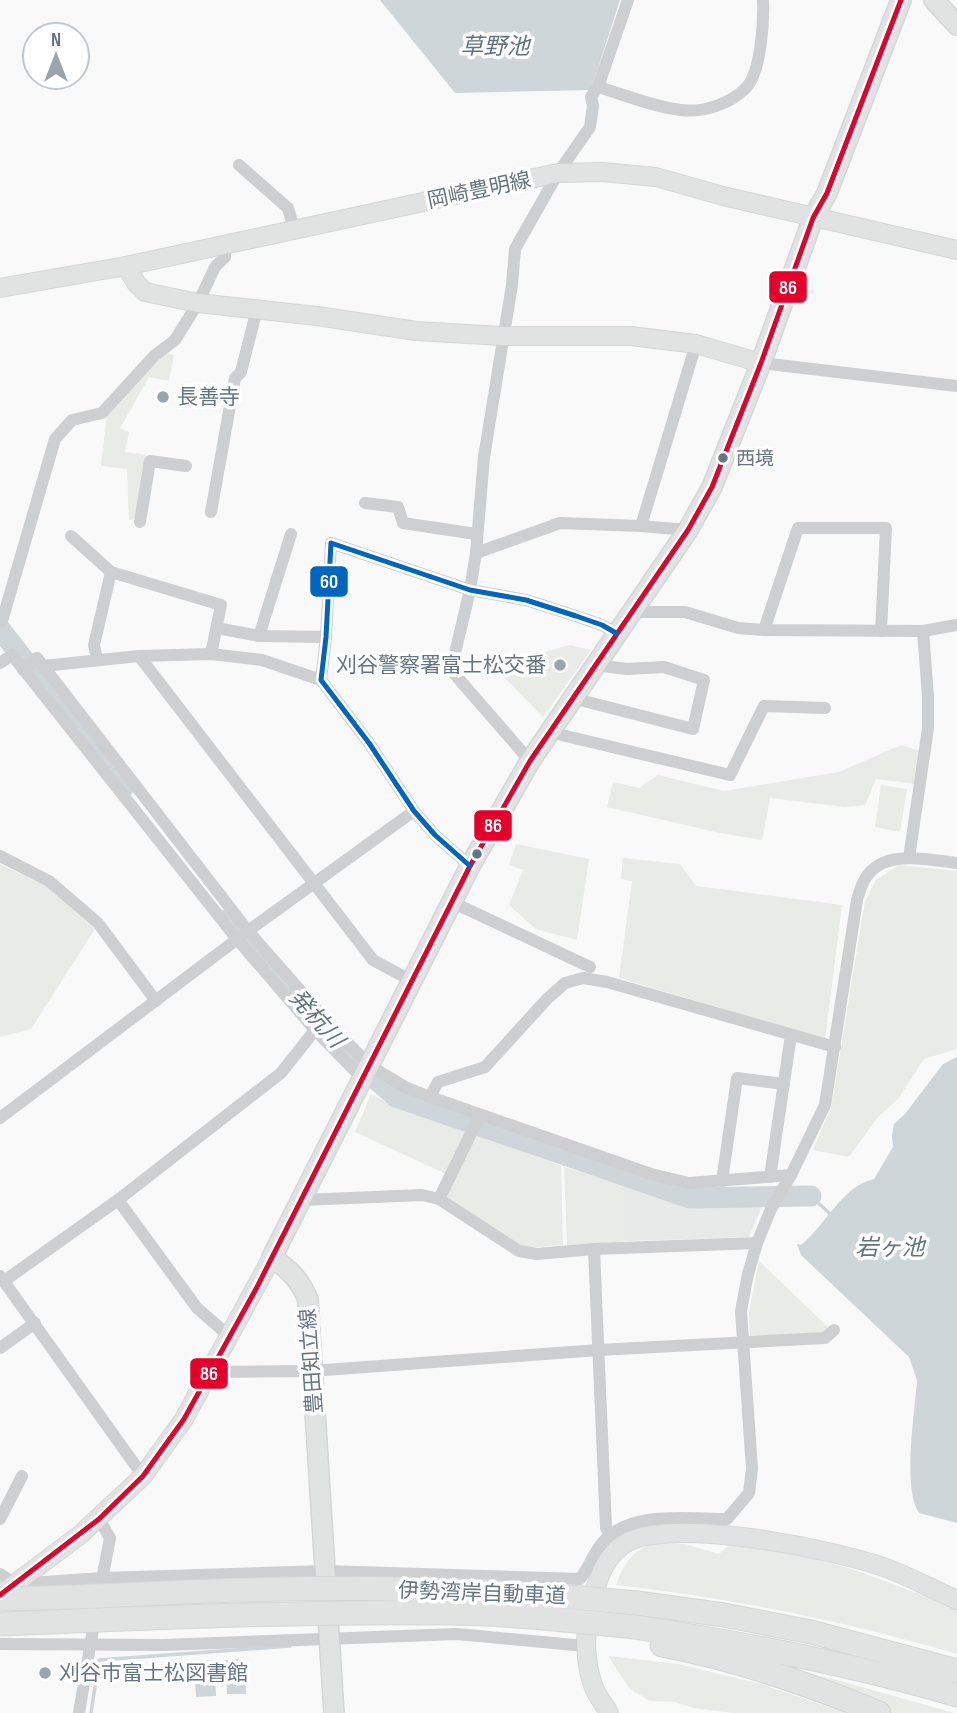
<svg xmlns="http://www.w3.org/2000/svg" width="957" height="1713" font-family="'Sofia Sans Condensed','Noto Sans JP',sans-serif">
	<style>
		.built { fill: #e8e9e9 }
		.green { fill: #e8ebe6 }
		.water { fill: #ced6d9 }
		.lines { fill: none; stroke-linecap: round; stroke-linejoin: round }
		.stream { stroke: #ced6d9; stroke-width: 3.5 }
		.river { stroke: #ced6d9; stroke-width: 21 }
		.secondary-casing { stroke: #d5d6d7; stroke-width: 20 }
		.primary-casing { stroke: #d5d6d7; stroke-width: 22 }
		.highway-casing { stroke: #d5d6d6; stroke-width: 25 }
		.street { stroke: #cecfd0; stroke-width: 12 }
		.secondary { stroke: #e1e2e2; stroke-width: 18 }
		.primary { stroke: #e1e2e2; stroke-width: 19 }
		.highway { stroke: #e1e2e2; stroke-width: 23 }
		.highway-bridge-casing { stroke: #d5d6d6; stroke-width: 25; stroke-linecap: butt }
		.highway-bridge { stroke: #e1e2e2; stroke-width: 23 }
		.bus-1-casing { stroke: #fff; stroke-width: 10 }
		.bus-2-casing { stroke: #fff; stroke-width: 10 }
		.bus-1 { stroke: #e4002b; stroke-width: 5 }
		.bus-2 { stroke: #0065bd; stroke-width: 5 }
		.poi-dot { fill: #99a4ac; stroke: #fff; stroke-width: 2.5 }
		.bus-dot { fill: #657683; stroke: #fff; stroke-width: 2.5 }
		.labels { text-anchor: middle; stroke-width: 7; stroke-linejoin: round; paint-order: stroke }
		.bus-label { font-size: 19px; fill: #657683; stroke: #fff; text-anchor: start }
		.street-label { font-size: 21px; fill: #657683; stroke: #fff }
		.poi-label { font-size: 21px; fill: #657683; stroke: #fff; text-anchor: start }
		.water-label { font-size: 23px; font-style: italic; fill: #60757c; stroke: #fff }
		.line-badge { stroke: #fff; stroke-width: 2.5 }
		.badge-label { font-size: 19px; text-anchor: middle; font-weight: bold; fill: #fff }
	</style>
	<rect width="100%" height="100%" fill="#f9f9f9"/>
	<!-- built -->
	<polygon class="built" points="564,1167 678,1202 763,1204 749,1237 628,1241 567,1245"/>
	<!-- green -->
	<g class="green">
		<polygon points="164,353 174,355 169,381 149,377 120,428 129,432 125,452 146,455 137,518 129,520 127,469 101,466 107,414"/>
		<polygon points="570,645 591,650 543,717 493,666"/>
		<polygon points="901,745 920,751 915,784 876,779 865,805 845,807 770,798 762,840 720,833 607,807 613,782 639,788 658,775 724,791 839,772"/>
		<polygon points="881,785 907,789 900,832 875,827"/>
		<polygon points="516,844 589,859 577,940 536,929 509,905 523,870 509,865"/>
		<polygon points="623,858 680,864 696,886 842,905 825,1039 619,978 632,881 621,879"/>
		<polygon points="0,864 46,886 95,929 31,1029 0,1037"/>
		<polygon points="899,865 957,871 957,1049 924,1059 898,1099 877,1118 849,1157 813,1150 831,1108 865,901 876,880"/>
		<polygon points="371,1094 391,1105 468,1130 446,1174 355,1132"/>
		<polygon points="477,1134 561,1166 563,1245 525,1248 445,1198"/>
		<polygon points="566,1169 624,1186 626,1241 568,1245"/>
		<polygon points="759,1261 828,1327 823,1333 750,1337 749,1312"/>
		<path d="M656,1542l29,2 34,10 13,-11 68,12 52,14 105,39v46c-112,-33 -225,-56 -341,-69 8,-22 16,-35 40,-43z"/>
		<polygon points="608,1656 678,1664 761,1684 846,1713 733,1713 694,1708 675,1702 650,1701 629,1688"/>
		<polygon points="771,1667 830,1678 954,1713 894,1713"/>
	</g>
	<!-- water -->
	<g class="water">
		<polygon points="380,0 620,0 591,90 455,93"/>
		<path d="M957,1057v466l-38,-10c-17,-25 -4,-101 -2,-133l-8,-23 -108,-102 -4,-11 4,1c24,-19 41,-59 73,-66l19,-32 -1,-11 2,-12 11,-10 38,-50z"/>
		<polygon points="245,1659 246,1694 227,1694 225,1660"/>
		<polygon points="214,1660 216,1696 196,1697 194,1661"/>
	</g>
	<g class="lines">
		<!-- stream -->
		<g class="stream">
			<polyline points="811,1196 830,1214"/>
			<polyline points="91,1713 99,1660 290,1646"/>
		</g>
		<!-- river -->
		<g class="river">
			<polyline points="0,629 124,787"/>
			<polyline points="228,919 355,1061 396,1097 690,1198 811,1196"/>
		</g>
		<defs>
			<g id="secondary">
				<polyline points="126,266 136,283 145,292 198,303 317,316 416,331 502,336 631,336 696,344 761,363"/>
				<polyline points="0,288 126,266 558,173 602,172 656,177 723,196 957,250"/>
				<polyline points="0,1595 81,1534 143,1476 184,1419 272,1257"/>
				<path d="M609,1713c-5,-9 -13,-18 -16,-28 -10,-29 -8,-60 0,-89 6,-21 14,-42 33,-53 47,-27 212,7 263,26 23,9 45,21 68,31"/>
			</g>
			<g id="primary">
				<polyline points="934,0 957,25"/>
				<path d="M334,1713l-26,-413c-8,-21 -19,-30 -36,-43l198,-391 60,-105 158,-231 24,-43 49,-124 52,-145 14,-25 74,-193"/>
			</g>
			<g id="highway">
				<polyline points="637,1603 724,1615 811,1632 957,1671"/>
				<path d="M634,1627c109,16 217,37 323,68"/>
				<path d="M662,1645c74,14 147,39 217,68"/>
			</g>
		</defs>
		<!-- secondary casing -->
		<use href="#secondary" class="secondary-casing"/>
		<!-- primary casing -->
		<use href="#primary" class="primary-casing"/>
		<!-- highway casing -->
		<use href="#highway" class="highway-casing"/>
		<!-- street -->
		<g class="street">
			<path d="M598,87c27,8 56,20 83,23 22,3 49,-6 65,-22 15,-16 18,-66 17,-88"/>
			<polyline points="239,165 288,208 294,229"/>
			<polyline points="761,363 957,386"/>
			<polyline points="365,503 398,507 403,523 476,534"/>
			<polyline points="211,512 235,378 241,372 257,309"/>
			<polyline points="140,522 150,461 186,466"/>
			<polyline points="641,526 696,344"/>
			<polyline points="71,536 111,572 221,605 211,654"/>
			<polyline points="476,553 560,523 641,526 688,530"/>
			<polyline points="631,612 685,612 738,628 764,630 923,631 957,625"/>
			<polyline points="2,621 55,439 72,420 102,413 154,356 175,340 198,303 215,267 225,257 226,244"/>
			<polyline points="217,628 259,636 326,637"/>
			<polyline points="764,630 798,528 886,528 881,631"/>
			<polyline points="259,636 291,534"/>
			<polyline points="139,656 373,960 412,981"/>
			<polyline points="97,659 94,645 111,572"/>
			<polyline points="0,663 12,655 237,939 315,1030 363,1079"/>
			<polyline points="43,666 139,656 211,654 262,660 321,680"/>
			<polyline points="23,670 37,658 248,931 336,1031 370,1066 405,1087 430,1097 438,1082 485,1067 547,999 565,983 583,978 607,982 835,1047"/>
			<polyline points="572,698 693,729 704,680 664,667 627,669 595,665"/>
			<polyline points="549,732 730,775 764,706 825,708"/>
			<polyline points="530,761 451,670 470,590 476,553 484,457 512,285 515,249 558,173 590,127 593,106 591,97 598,87 628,0"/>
			<polyline points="0,856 49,881 98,923 156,1001"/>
			<polyline points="909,858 928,728 928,696 923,631"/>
			<polyline points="470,866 435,835 414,811 369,743 321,680 326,637 331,543 470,590 526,600 576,616 602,625 616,633"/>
			<polyline points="454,903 590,967"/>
			<polyline points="430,1097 651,1174 689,1183 791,1175"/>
			<polyline points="0,1118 248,931 414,811"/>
			<polyline points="770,1177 791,1035"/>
			<polyline points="722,1181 737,1078 784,1084"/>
			<polyline points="439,1199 480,1115"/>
			<polyline points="118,1200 197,1308 229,1336"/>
			<polyline points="302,1200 422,1195 439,1199 519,1251 537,1254 594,1249 757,1243"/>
			<polyline points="594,1249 606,1528 610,1535"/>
			<polyline points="0,1276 143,1476"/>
			<polyline points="4,1281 118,1200 281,1073 315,1030"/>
			<polyline points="0,1348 35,1323"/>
			<polyline points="210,1372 311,1371 599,1350 825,1338 834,1330"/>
			<polyline points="0,1519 22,1476"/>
			<polyline points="99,1519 110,1538 101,1585"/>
			<path d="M0,1574l15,10 87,-6 223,-7 255,8c9,-11 13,-26 23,-37 28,-32 85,-23 124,-23l22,-26 3,-24 -11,-158 7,-37 9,-31 14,-34 20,-34 34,-70 32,-205c2,-7 4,-15 8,-21 18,-31 63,-19 92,-16"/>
			<polyline points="0,1644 164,1645 457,1634 585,1646"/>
			<polyline points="79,1713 95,1617"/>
		</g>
		<!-- secondary -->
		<use href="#secondary" class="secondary"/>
		<!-- primary -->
		<use href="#primary" class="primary"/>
		<!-- highway -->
		<use href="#highway" class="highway"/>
		<defs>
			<g id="highway-bridge">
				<path d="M0,1599c81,-1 163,-7 244,-9 131,-4 262,0 393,13"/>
				<path d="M0,1624c151,-6 302,-13 453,-11 61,1 121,8 181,14"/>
			</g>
		</defs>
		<!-- highway-bridge casing -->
		<use href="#highway-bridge" class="highway-bridge-casing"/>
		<!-- highway-bridge -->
		<use href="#highway-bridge" class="highway-bridge"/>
		<defs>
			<polyline id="bus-1" points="0,1595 99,1519 143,1476 184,1419 256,1289 470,866 530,761 688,530 712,487 761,363 813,218 827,193 901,0"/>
			<polyline id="bus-2" points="470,866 435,835 414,811 369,743 321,680 326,637 331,543 470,590 526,600 576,616 602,625 616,633"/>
		</defs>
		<!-- bus-1 casing -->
		<use href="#bus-1" class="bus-1-casing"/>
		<!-- bus-2 casing -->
		<use href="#bus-2" class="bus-2-casing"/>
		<!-- bus-1 -->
		<use href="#bus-1" class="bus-1"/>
		<!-- bus-2 -->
		<use href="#bus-2" class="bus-2"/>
	</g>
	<!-- markers -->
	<g class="poi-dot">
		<circle cx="163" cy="397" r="7"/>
		<circle cx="560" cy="665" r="7"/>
		<circle cx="45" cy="1673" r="7"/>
	</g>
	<g class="bus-dot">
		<circle cx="723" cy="458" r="6"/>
		<circle cx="477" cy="854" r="6"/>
	</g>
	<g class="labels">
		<!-- bus labels -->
		<g class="bus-label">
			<text x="736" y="465">西境</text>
		</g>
		<!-- street labels -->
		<g class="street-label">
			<text transform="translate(479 190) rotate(-12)" y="7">岡崎豊明線</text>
			<text transform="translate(311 1361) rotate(-94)" y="7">豊田知立線</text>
			<text transform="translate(482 1593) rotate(2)" y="7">伊勢湾岸自動車道</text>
		</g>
		<!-- poi labels -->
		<g class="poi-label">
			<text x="177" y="404">長善寺</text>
			<text x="546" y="672" text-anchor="end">刈谷警察署富士松交番</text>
			<text x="59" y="1680">刈谷市富士松図書館</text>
		</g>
		<!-- water labels -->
		<g class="water-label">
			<text x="495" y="54">草野池</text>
			<text transform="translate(317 1018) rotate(48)" y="8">発杭川</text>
			<text x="890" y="1255">岩ヶ池</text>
		</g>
	</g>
	<g class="line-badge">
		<rect x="768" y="270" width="40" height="34" rx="7" fill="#e4002b"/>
		<rect x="309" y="565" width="40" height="33" rx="7" fill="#0065bd"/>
		<rect x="473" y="809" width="40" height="33" rx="7" fill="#e4002b"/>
		<rect x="189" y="1357" width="40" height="33" rx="7" fill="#e4002b"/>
	</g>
	<g class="badge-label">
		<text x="788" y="294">86</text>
		<text x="329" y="588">60</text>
		<text x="493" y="832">86</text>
		<text x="209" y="1380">86</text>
	</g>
	<!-- north arrow -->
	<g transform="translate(56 56)"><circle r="33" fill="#ffffff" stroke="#c1c8cd" stroke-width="2"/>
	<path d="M0-5L12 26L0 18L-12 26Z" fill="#99a4ac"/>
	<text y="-10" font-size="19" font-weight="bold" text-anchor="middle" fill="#657683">N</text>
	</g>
</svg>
